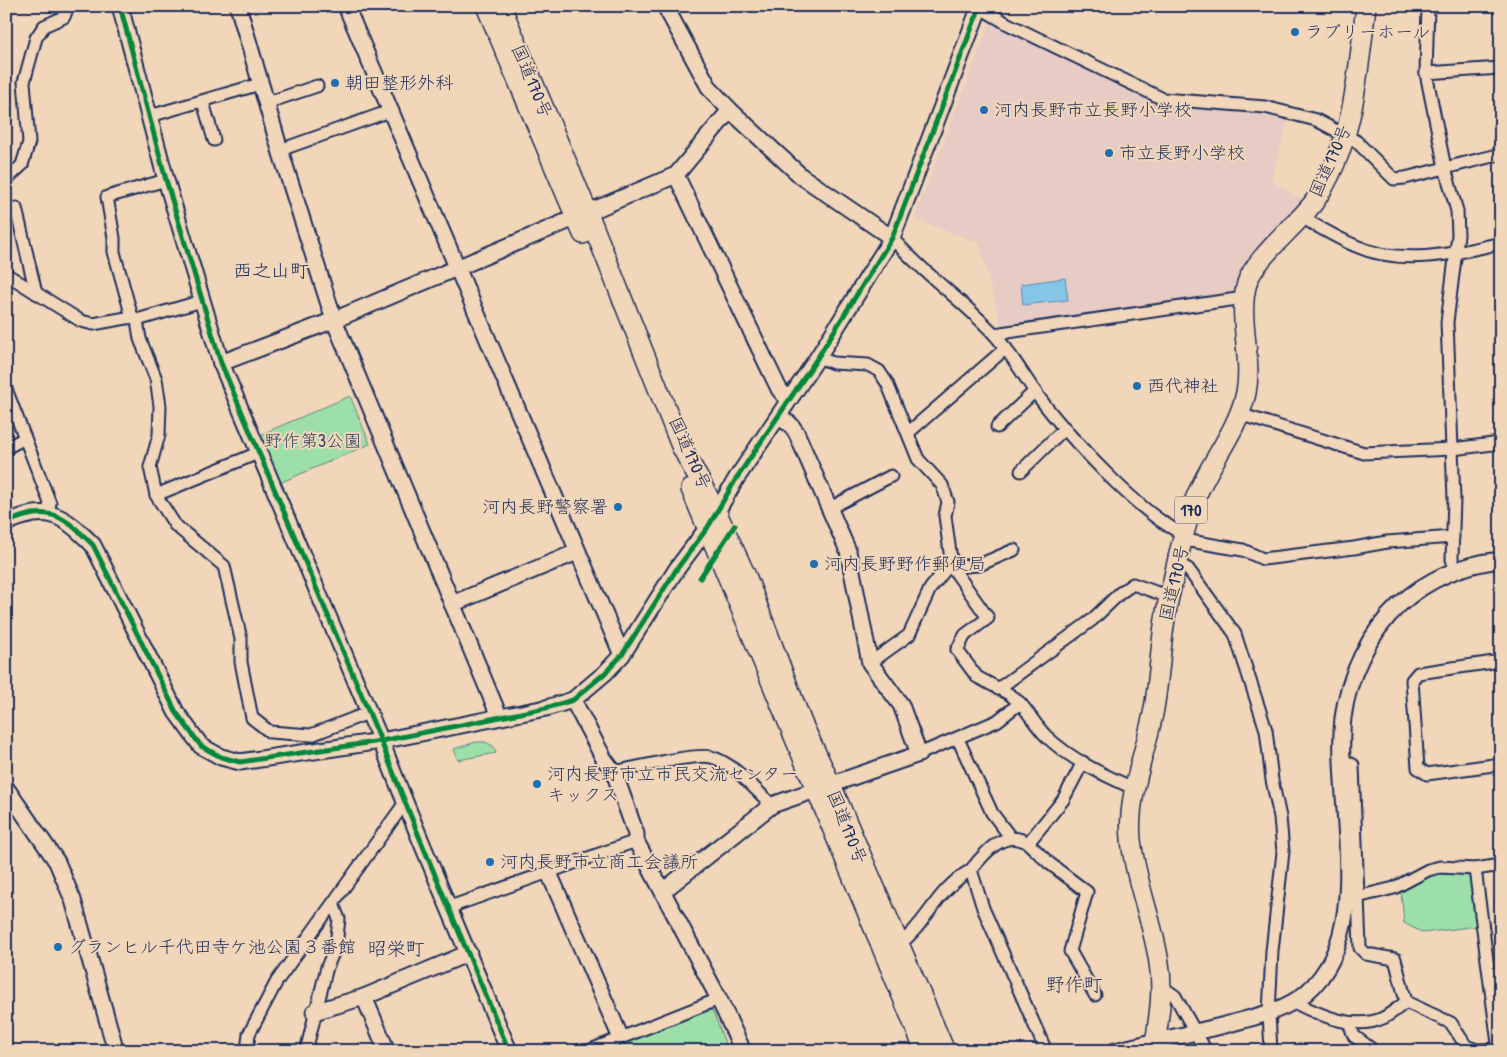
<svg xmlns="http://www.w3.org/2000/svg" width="1507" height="1057" font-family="'Patrick Hand','Klee One',sans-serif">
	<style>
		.built { fill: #e7cbc5 }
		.green { fill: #9ddfa9; stroke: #5c8784 }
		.water { fill: #85c6e6; stroke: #5b8ab0 }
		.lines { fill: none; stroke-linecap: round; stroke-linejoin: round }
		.minor-casing { stroke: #1b2f5e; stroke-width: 15 }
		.tertiary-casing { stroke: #1b2f5e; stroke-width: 19 }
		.trunk-casing { stroke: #1b2f5e; stroke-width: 22 }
		.minor { stroke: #f2d6b9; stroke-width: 11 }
		.tertiary { stroke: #f2d6b9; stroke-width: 15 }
		.trunk { stroke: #f2d6b9; stroke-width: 19 }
		.cycleway-casing { stroke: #f2d6b9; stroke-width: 8 }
		.cycleway { stroke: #00873e; stroke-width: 5 }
		.poi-dot { fill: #1f6fb2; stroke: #f2d6b9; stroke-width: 2 }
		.labels { text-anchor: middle; stroke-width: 4; stroke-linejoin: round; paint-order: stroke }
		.shield { fill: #f2d6b9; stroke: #5c6179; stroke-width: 1 }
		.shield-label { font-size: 16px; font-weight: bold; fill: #1b2f5e }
		.poi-label { font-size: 18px; fill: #1b2f5e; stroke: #f2d6b9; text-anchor: start }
		.street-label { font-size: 18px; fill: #1b2f5e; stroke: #f2d6b9 }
		.park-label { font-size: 18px; fill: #2e4969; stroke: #f2d6b9 }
		.neighbourhood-label { font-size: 19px; fill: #1b2f5e; stroke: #f2d6b9 }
	</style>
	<rect width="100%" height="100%" fill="#f2d6b9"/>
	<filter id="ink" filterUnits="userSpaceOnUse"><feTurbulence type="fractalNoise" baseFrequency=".02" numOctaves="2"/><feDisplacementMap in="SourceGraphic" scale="10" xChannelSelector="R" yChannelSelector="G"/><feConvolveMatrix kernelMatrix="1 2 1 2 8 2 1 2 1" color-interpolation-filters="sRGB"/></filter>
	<g filter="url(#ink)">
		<!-- built -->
		<polygon class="built" points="991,19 1169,105 1217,106 1289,116 1271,181 1304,201 1234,298 1002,329 979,243 914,219"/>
		<!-- green -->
		<g class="green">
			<polygon points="350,396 370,444 275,485 255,437"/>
			<polygon points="476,742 485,742 493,746 496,753 458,760 454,749"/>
			<polygon points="1434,871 1468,873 1472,876 1477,926 1423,933 1404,923 1401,892"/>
			<polygon points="707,1010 713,1011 728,1051 609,1051"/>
		</g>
		<!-- water -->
		<polygon class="water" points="1065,278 1068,300 1023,305 1021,284"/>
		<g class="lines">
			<defs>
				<g id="minor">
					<polyline points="977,6 1008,24 1163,99 1265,107 1316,120 1356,141 1394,179 1405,178 1501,154"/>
					<polyline points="1428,6 1426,73 1445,168 1457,211 1458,235 1447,322 1454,499 1452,559 1455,569"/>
					<polyline points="1426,73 1501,68"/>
					<polyline points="203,102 214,140"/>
					<polyline points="266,103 317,86"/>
					<polyline points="150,116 260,84"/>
					<polyline points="280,150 390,111"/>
					<polyline points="6,180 22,165 29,142 24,82 36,38 44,26 64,17 68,6"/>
					<polyline points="16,208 36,293"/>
					<path d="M1301,217c18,10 36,21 55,29 44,20 100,8 145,-3"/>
					<path d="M892,238c31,35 70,62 102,96 17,19 29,41 44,62 27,36 106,124 147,138"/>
					<polyline points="6,274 81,321 93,324 132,317 137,320 202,301"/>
					<polyline points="132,317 114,252 114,238 107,197 166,180"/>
					<polyline points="137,320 140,339 156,379 160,406 159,435 150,467 156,495 175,525 224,566 241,639 241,662 252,718 270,732 311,735 368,713"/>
					<polyline points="994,334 1244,298"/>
					<polyline points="818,357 833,363 868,365 879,371 887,383 918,459 942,485 948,502 945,516 952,567 988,618 965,635 957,650 977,677 1009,694 1020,703"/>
					<polyline points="6,389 50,503 48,512"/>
					<polyline points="1239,414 1364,453 1452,449 1501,443"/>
					<polyline points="997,427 1035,391"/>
					<polyline points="909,432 1006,348"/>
					<polyline points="6,448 25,438"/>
					<polyline points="1021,471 1065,428"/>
					<polyline points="156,495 258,453"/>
					<polyline points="830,508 891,476"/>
					<polyline points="1184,540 1243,550 1263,559 1354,548 1387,542 1453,537"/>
					<polyline points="1178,564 1188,569 1235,634 1266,730 1272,780 1280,817 1283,852 1272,951 1269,1013 1271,1051"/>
					<polyline points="1501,661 1418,673 1412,680 1418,768 1427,774 1501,764"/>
					<polyline points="870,663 909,635 930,589 945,570 952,567 979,565 1014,550"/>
					<polyline points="998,689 1092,620 1120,593 1133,584 1169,597"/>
					<polyline points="958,739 992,813 1011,838"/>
					<path d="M919,754l78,-33 23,-18c9,10 16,23 26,33 25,24 58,39 89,53"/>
					<polyline points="1343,760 1353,765 1360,948 1366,954 1395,959 1406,1002 1451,1023 1466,1046 1477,1050 1499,1049"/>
					<path d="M614,772c20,-4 81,-19 97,-15 23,6 43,32 61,48"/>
					<polyline points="1028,843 1049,863 1087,892 1070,951 1095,995"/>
					<polyline points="1475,869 1499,1051"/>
					<polyline points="1357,897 1394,888 1428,870 1440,867 1475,869 1501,865"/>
					<polyline points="450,907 636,841"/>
					<path d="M900,944c29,-23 35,-53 71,-74"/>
					<polyline points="1161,986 1175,996 1206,1051"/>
					<path d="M1294,1002c25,13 61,29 89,16 8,-4 16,-11 23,-16"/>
					<polyline points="1349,1023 1354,1036 1374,1051"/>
					<polyline points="247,1051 249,1034 277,981 404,804"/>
					<polyline points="306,1051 327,967 336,946 339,919 333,904"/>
					<polyline points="588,1051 719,999"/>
					<path d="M1046,1051l-63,-143 -12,-38c14,-18 34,-42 57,-27l35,-43 20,-38"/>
				</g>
				<g id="tertiary">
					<path d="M120,6l46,174 55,183 160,378c40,105 85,206 128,310"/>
					<polyline points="238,6 280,150 334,320 499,716"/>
					<polyline points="346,6 622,655"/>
					<polyline points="665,6 710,89 730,110 801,176 892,238"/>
					<polyline points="676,175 779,389 788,400"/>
					<polyline points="221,363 334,320 676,175 730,110"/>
					<path d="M6,523c42,-19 56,-9 87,22l83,167 25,34 20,11 19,5 141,-21 165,-33 27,-8 32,-27 17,-18 54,-85 32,-43 28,-48 82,-122 74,-119 88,-232"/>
					<polyline points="452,604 577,552"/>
					<polyline points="573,700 604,759 614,772 636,834 636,841 719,999 743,1051"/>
					<polyline points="6,788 57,862 73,900 116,1051"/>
					<polyline points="549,873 620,1036"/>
					<polyline points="663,891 772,805 919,754 901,705 870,663 848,551 796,432 790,424 778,417"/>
					<polyline points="364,997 387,1051"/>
					<polyline points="314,1012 364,997 469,953"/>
					<path d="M1115,1051c37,-9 74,-17 110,-26 28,-8 58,-13 81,-32 71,-61 28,-192 37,-275 5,-41 26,-85 56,-113 29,-26 63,-41 102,-45"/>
				</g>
				<g id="trunk">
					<polyline points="486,6 583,234"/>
					<polyline points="501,6 588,213 681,446 717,513 747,578 802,723 831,785 945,1051"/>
					<polyline points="691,489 925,1051"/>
					<path d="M1154,1051c4,-28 10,-60 5,-88 -6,-42 -24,-82 -28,-124 -4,-41 14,-86 22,-125 8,-40 7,-82 17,-121 7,-29 13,-63 24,-91 14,-38 43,-69 52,-109 7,-36 -9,-75 1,-110 7,-24 51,-59 67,-81 40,-57 44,-129 52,-196"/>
				</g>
			</defs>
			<!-- minor casing -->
			<use href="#minor" class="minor-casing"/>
			<!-- tertiary casing -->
			<use href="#tertiary" class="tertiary-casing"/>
			<!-- trunk casing -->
			<use href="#trunk" class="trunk-casing"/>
			<!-- minor -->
			<use href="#minor" class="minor"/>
			<!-- tertiary -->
			<use href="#tertiary" class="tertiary"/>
			<!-- trunk -->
			<use href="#trunk" class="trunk"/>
			<defs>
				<g id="cycleway">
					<path d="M120,6l46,174 55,183 160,378c40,105 85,206 128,310"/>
					<path d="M6,523c42,-19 56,-9 87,22l83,167 25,34 20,11 19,5 141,-21 165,-33 27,-8 32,-27 17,-18 54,-85 32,-43 28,-48 82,-122 74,-119 88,-232"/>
					<polyline points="700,578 735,525"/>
				</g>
			</defs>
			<!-- cycleway casing -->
			<use href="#cycleway" class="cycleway-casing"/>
			<!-- cycleway -->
			<use href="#cycleway" class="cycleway"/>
		</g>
	</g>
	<!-- markers -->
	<g class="poi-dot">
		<circle cx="1295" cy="32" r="5"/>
		<circle cx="335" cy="83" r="5"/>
		<circle cx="984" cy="110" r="5"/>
		<circle cx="1109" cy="153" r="5"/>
		<circle cx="1137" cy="386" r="5"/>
		<circle cx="618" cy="507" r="5"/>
		<circle cx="814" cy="564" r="5"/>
		<circle cx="537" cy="784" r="5"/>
		<circle cx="490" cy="862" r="5"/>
		<circle cx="58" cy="947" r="5"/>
	</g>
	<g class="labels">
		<!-- shield labels -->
		<rect class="shield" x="1175" y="496.5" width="32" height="27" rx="4"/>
		<g class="shield-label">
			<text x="1191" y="516">170</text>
		</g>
		<!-- poi labels -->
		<g class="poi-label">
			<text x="1305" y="38">ラブリーホール</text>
			<text x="345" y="89">朝田整形外科</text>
			<text x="994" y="116">河内長野市立長野小学校</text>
			<text x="1119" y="159">市立長野小学校</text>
			<text x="1147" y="392">西代神社</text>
			<text x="608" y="513" text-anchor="end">河内長野警察署</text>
			<text x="824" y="570">河内長野野作郵便局</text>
			<text x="547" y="780">河内長野市立市民交流センター<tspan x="547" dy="21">キックス</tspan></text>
			<text x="500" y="868">河内長野市立商工会議所</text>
			<text x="68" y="953">グランヒル千代田寺ケ池公園３番館</text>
		</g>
		<!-- street labels -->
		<g class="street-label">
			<text transform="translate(532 81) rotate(67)" y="6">国道170号</text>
			<text transform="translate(1330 161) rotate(-66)" y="6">国道170号</text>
			<text transform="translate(690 453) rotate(66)" y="6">国道170号</text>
			<text transform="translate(1174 583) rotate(-77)" y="6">国道170号</text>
			<text transform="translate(847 827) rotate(68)" y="6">国道170号</text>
		</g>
		<!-- park labels -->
		<g class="park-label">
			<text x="313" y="447">野作第3公園</text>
		</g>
		<!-- neighbourhood labels -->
		<g class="neighbourhood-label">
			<text x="271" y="277">西之山町</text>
			<text x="396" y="955">昭栄町</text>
			<text x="1074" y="991">野作町</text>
		</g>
	</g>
	<!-- margin -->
	<rect width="1507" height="1057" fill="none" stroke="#f2d6b9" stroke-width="25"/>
	<rect x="12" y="12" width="1482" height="1032" fill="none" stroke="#1b2f5e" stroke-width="2" filter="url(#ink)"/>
</svg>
